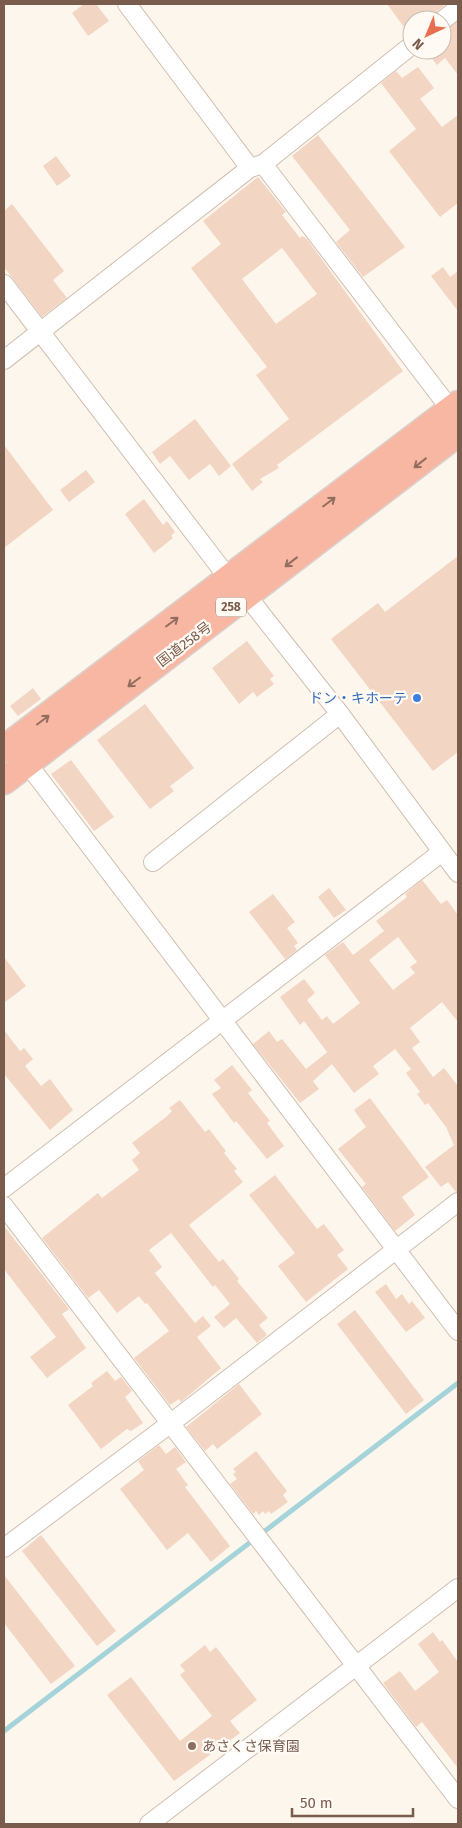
<svg xmlns="http://www.w3.org/2000/svg" width="462" height="1828" font-family="'Fira Sans','Noto Sans JP',sans-serif">
	<style>
		.lines { fill: none; stroke-linecap: round; stroke-linejoin: round }
		.stream { stroke: #a5d3da; stroke-width: 5 }
		.building { fill: #f3d5c3; fill-rule: evenodd }
		.minor-casing { stroke: #d1beb0; stroke-width: 20 }
		.highway-casing { stroke: #dad1cd; stroke-width: 29 }
		.minor { stroke: #fff; stroke-width: 18 }
		.highway { stroke: #f7b7a3; stroke-width: 26 }
		.oneway { stroke: #936e5e }
		.shop-dot { fill: #3f7fe0; stroke: #fffaf3; stroke-width: 2 }
		.education-dot { fill: #8d6e63; stroke: #fffaf3; stroke-width: 2 }
		.labels { text-anchor: middle; stroke-width: 4.5; stroke-linejoin: round; paint-order: stroke }
		.shield { fill: #fffaf3; stroke: #a28b7f; stroke-width: 1 }
		.shield-label { font-size: 12px; font-weight: bold; fill: #7a5c4d }
		.street-label { font-size: 14px; fill: #7a5c4d; stroke: #fffaf3 }
		.shop-label { font-size: 14px; fill: #366cbe; stroke: #fffaf3; text-anchor: end }
		.education-label { font-size: 14px; fill: #785e54; stroke: #fffaf3; text-anchor: start }
	</style>
	<rect width="100%" height="100%" fill="#fdf6ec"/>
	<g class="lines">
		<!-- stream -->
		<polyline class="stream" points="4,1731 458,1383"/>
	</g>
	<!-- building -->
	<g class="building">
		<polygon points="84,4 96,4 109,21 88,36 72,13"/>
		<polygon points="387,4 443,4 444,6 435,13 432,20 412,20 412,35 410,35"/>
		<polygon points="457,22 458,24 458,75 445,58 437,65 425,50 442,50 442,31"/>
		<polygon points="418,67 434,88 420,99 442,127 458,115 458,203 440,217 389,151 416,129 381,83 396,71 402,78"/>
		<polygon points="318,135 405,247 363,277 336,242 350,230 292,156"/>
		<polygon points="56,156 71,176 57,186 43,166"/>
		<path d="M258,177l28,35 -4,3 18,23 2,-2 5,3 96,132 -126,94 2,3 -19,11 3,3 -11,9 -20,-27 57,-45 -33,-44 11,-8 -76,-99 30,-24 -18,-23zM282,248l35,46 -41,30 -34,-45z"/>
		<polygon points="12,204 64,271 53,280 67,298 42,317 4,267 4,211"/>
		<polygon points="443,267 450,277 458,271 458,311 431,276"/>
		<polygon points="195,419 231,466 219,476 210,464 189,480 170,456 160,464 152,452"/>
		<polygon points="4,445 53,510 4,548"/>
		<polygon points="86,470 95,482 69,502 60,490"/>
		<polygon points="144,499 163,525 167,521 175,532 171,536 173,538 154,553 125,514"/>
		<polygon points="458,556 458,752 433,771 331,639 378,603 385,612"/>
		<polygon points="247,641 274,676 270,679 274,684 257,697 253,692 239,704 212,668"/>
		<polygon points="33,688 41,699 18,716 10,706"/>
		<polygon points="145,704 194,768 170,786 174,791 150,809 97,740"/>
		<polygon points="71,760 114,817 94,831 51,774"/>
		<path d="M422,880l19,24 6,-4 11,15v107l-16,-20 -32,26 10,14 -8,6 21,29 11,-9 14,18v106h-2l-8,-10 -7,5 -16,-20 29,-22 -8,-18 -18,-24 -3,2 -8,-11 3,-2 -14,-19 5,-4 -16,-20 -22,17 6,8 -25,19 -22,-29 -19,17 6,8 -19,14 -47,-59 16,-13 8,11 5,-3 24,30 19,-15 2,-2 -23,-31 -4,4 -20,-28 24,-18 11,14 -8,7 15,20 5,-4 6,8 27,-21 -35,-48 18,-13 10,13 31,-24 -8,-10 31,-24 -2,-3zM398,937l19,25 -7,5 5,6 -22,17 -24,-30z"/>
		<polygon points="329,888 346,910 334,918 318,897"/>
		<polygon points="273,894 295,922 287,928 298,943 294,946 297,950 285,959 249,912"/>
		<polygon points="4,957 26,986 4,1003"/>
		<polygon points="4,1030 20,1051 24,1048 33,1059 25,1066 41,1086 50,1079 73,1110 50,1130 4,1074"/>
		<polygon points="232,1065 252,1090 248,1093 270,1121 267,1123 284,1146 267,1159 236,1121 234,1123 212,1094 221,1088 214,1080"/>
		<polygon points="370,1098 429,1177 402,1197 415,1215 395,1231 362,1187 366,1184 338,1149 366,1127 354,1110"/>
		<polygon points="180,1100 205,1132 209,1129 226,1151 224,1153 237,1169 234,1171 243,1182 189,1225 219,1262 223,1259 239,1279 237,1281 268,1318 259,1325 267,1335 257,1343 236,1318 224,1328 214,1317 230,1304 215,1285 213,1287 171,1233 149,1250 162,1267 155,1273 195,1323 203,1316 211,1326 197,1337 221,1368 181,1402 179,1399 170,1405 134,1358 169,1331 147,1303 145,1304 139,1296 117,1313 99,1290 88,1298 42,1238 98,1193 102,1198 139,1170 132,1160 140,1153 132,1143 166,1117 172,1111 169,1108"/>
		<polygon points="275,1175 317,1229 324,1224 344,1250 337,1255 348,1269 306,1302 278,1266 295,1253 249,1195"/>
		<polygon points="4,1226 69,1309 62,1314 86,1348 47,1378 30,1357 56,1337 4,1269"/>
		<polygon points="386,1284 396,1299 402,1294 409,1304 412,1301 425,1318 406,1332 375,1292"/>
		<polygon points="355,1310 424,1400 406,1414 337,1324"/>
		<polygon points="107,1371 115,1381 121,1377 132,1391 125,1397 143,1423 131,1431 127,1429 101,1449 68,1405 93,1386 91,1383"/>
		<polygon points="239,1384 262,1414 217,1449 213,1444 205,1451 186,1427"/>
		<polygon points="159,1445 166,1454 175,1447 186,1462 176,1469 188,1485 185,1487 230,1546 211,1562 188,1533 167,1550 120,1489 144,1470 138,1461"/>
		<polygon points="256,1451 287,1491 283,1495 288,1502 271,1514 269,1511 265,1514 263,1511 259,1515 256,1511 253,1514 230,1484 237,1479 233,1474 236,1472 233,1469"/>
		<polygon points="41,1535 116,1631 97,1646 22,1551"/>
		<polygon points="4,1575 75,1666 51,1684 4,1623"/>
		<polygon points="433,1632 440,1642 442,1640 458,1662 458,1768 422,1722 416,1727 383,1683 400,1671 415,1691 439,1672 418,1644"/>
		<polygon points="205,1645 210,1652 216,1647 257,1700 230,1721 240,1733 174,1781 107,1695 131,1677 180,1741 212,1716 180,1675 185,1671 180,1665"/>
	</g>
	<g class="lines">
		<defs>
			<g id="minor">
				<polyline points="127,4 250,168"/>
				<polyline points="442,21 458,8"/>
				<polyline points="263,164 451,410"/>
				<polyline points="4,284 229,579 247,596 340,714 458,873"/>
				<polyline points="4,360 250,168 263,164 412,45"/>
				<polyline points="27,763 458,1331"/>
				<polyline points="153,862 340,714"/>
				<polyline points="4,1188 442,852"/>
				<polyline points="4,1206 458,1799"/>
				<polyline points="4,1548 171,1423 458,1202"/>
				<polyline points="149,1824 458,1588"/>
			</g>
			<g id="highway">
				<polyline points="4,749 458,404"/>
				<polyline points="4,781 458,433"/>
			</g>
		</defs>
		<!-- minor casing -->
		<use href="#minor" class="minor-casing"/>
		<!-- highway casing -->
		<use href="#highway" class="highway-casing"/>
		<!-- minor -->
		<use href="#minor" class="minor"/>
		<!-- highway -->
		<use href="#highway" class="highway"/>
	</g>
	<!-- one-way arrows -->
	<defs><path id="oneway-shaft" d="M-6 0H5M1.5-3L5.5 0L1.5 3" fill="none" stroke-width="1.6" stroke-linecap="round" stroke-linejoin="round" transform="scale(1.25)"/></defs>
	<g class="oneway">
		<use href="#oneway-shaft" transform="translate(420 463) rotate(142)"/>
		<use href="#oneway-shaft" transform="translate(329 502) rotate(-37)"/>
		<use href="#oneway-shaft" transform="translate(291 562) rotate(142)"/>
		<use href="#oneway-shaft" transform="translate(172 622) rotate(-37)"/>
		<use href="#oneway-shaft" transform="translate(134 682) rotate(143)"/>
		<use href="#oneway-shaft" transform="translate(43 720) rotate(-37)"/>
	</g>
	<!-- markers -->
	<circle class="shop-dot" cx="417" cy="698" r="5"/>
	<circle class="education-dot" cx="192" cy="1746" r="5"/>
	<g class="labels">
		<!-- shield labels -->
		<rect class="shield" x="216" y="597.5" width="30" height="19" rx="4"/>
		<g class="shield-label">
			<text x="231" y="611">258</text>
		</g>
		<!-- street labels -->
		<g class="street-label">
			<text transform="translate(184 644) rotate(-37)" y="5">国道258号</text>
		</g>
		<!-- shop labels -->
		<g class="shop-label">
			<text x="407" y="703">ドン・キホーテ</text>
		</g>
		<!-- education labels -->
		<g class="education-label">
			<text x="202" y="1751">あさくさ保育園</text>
		</g>
	</g>
	<!-- border -->
	<rect width="462" height="1828" fill="none" stroke="#7a5c4d" stroke-width="10"/>
	<!-- north arrow -->
	<g transform="translate(427 35) rotate(224)"><circle r="24" fill="#fffaf3" stroke="#cabbb1"/>
	<path d="M0-4L9 19L0 12L-9 19Z" fill="#e76f51"/>
	<text y="-8" font-size="14" font-weight="bold" text-anchor="middle" fill="#7a5c4d">N</text>
	</g>
	<!-- scale -->
	<path d="M292 1808v8h121v-8" fill="none" stroke="#7a5c4d" stroke-width="2.5"/>
	<text x="300" y="1808" font-size="15" fill="#7a5c4d" stroke="#fffaf3" stroke-width="4" paint-order="stroke">50 m</text>
</svg>
